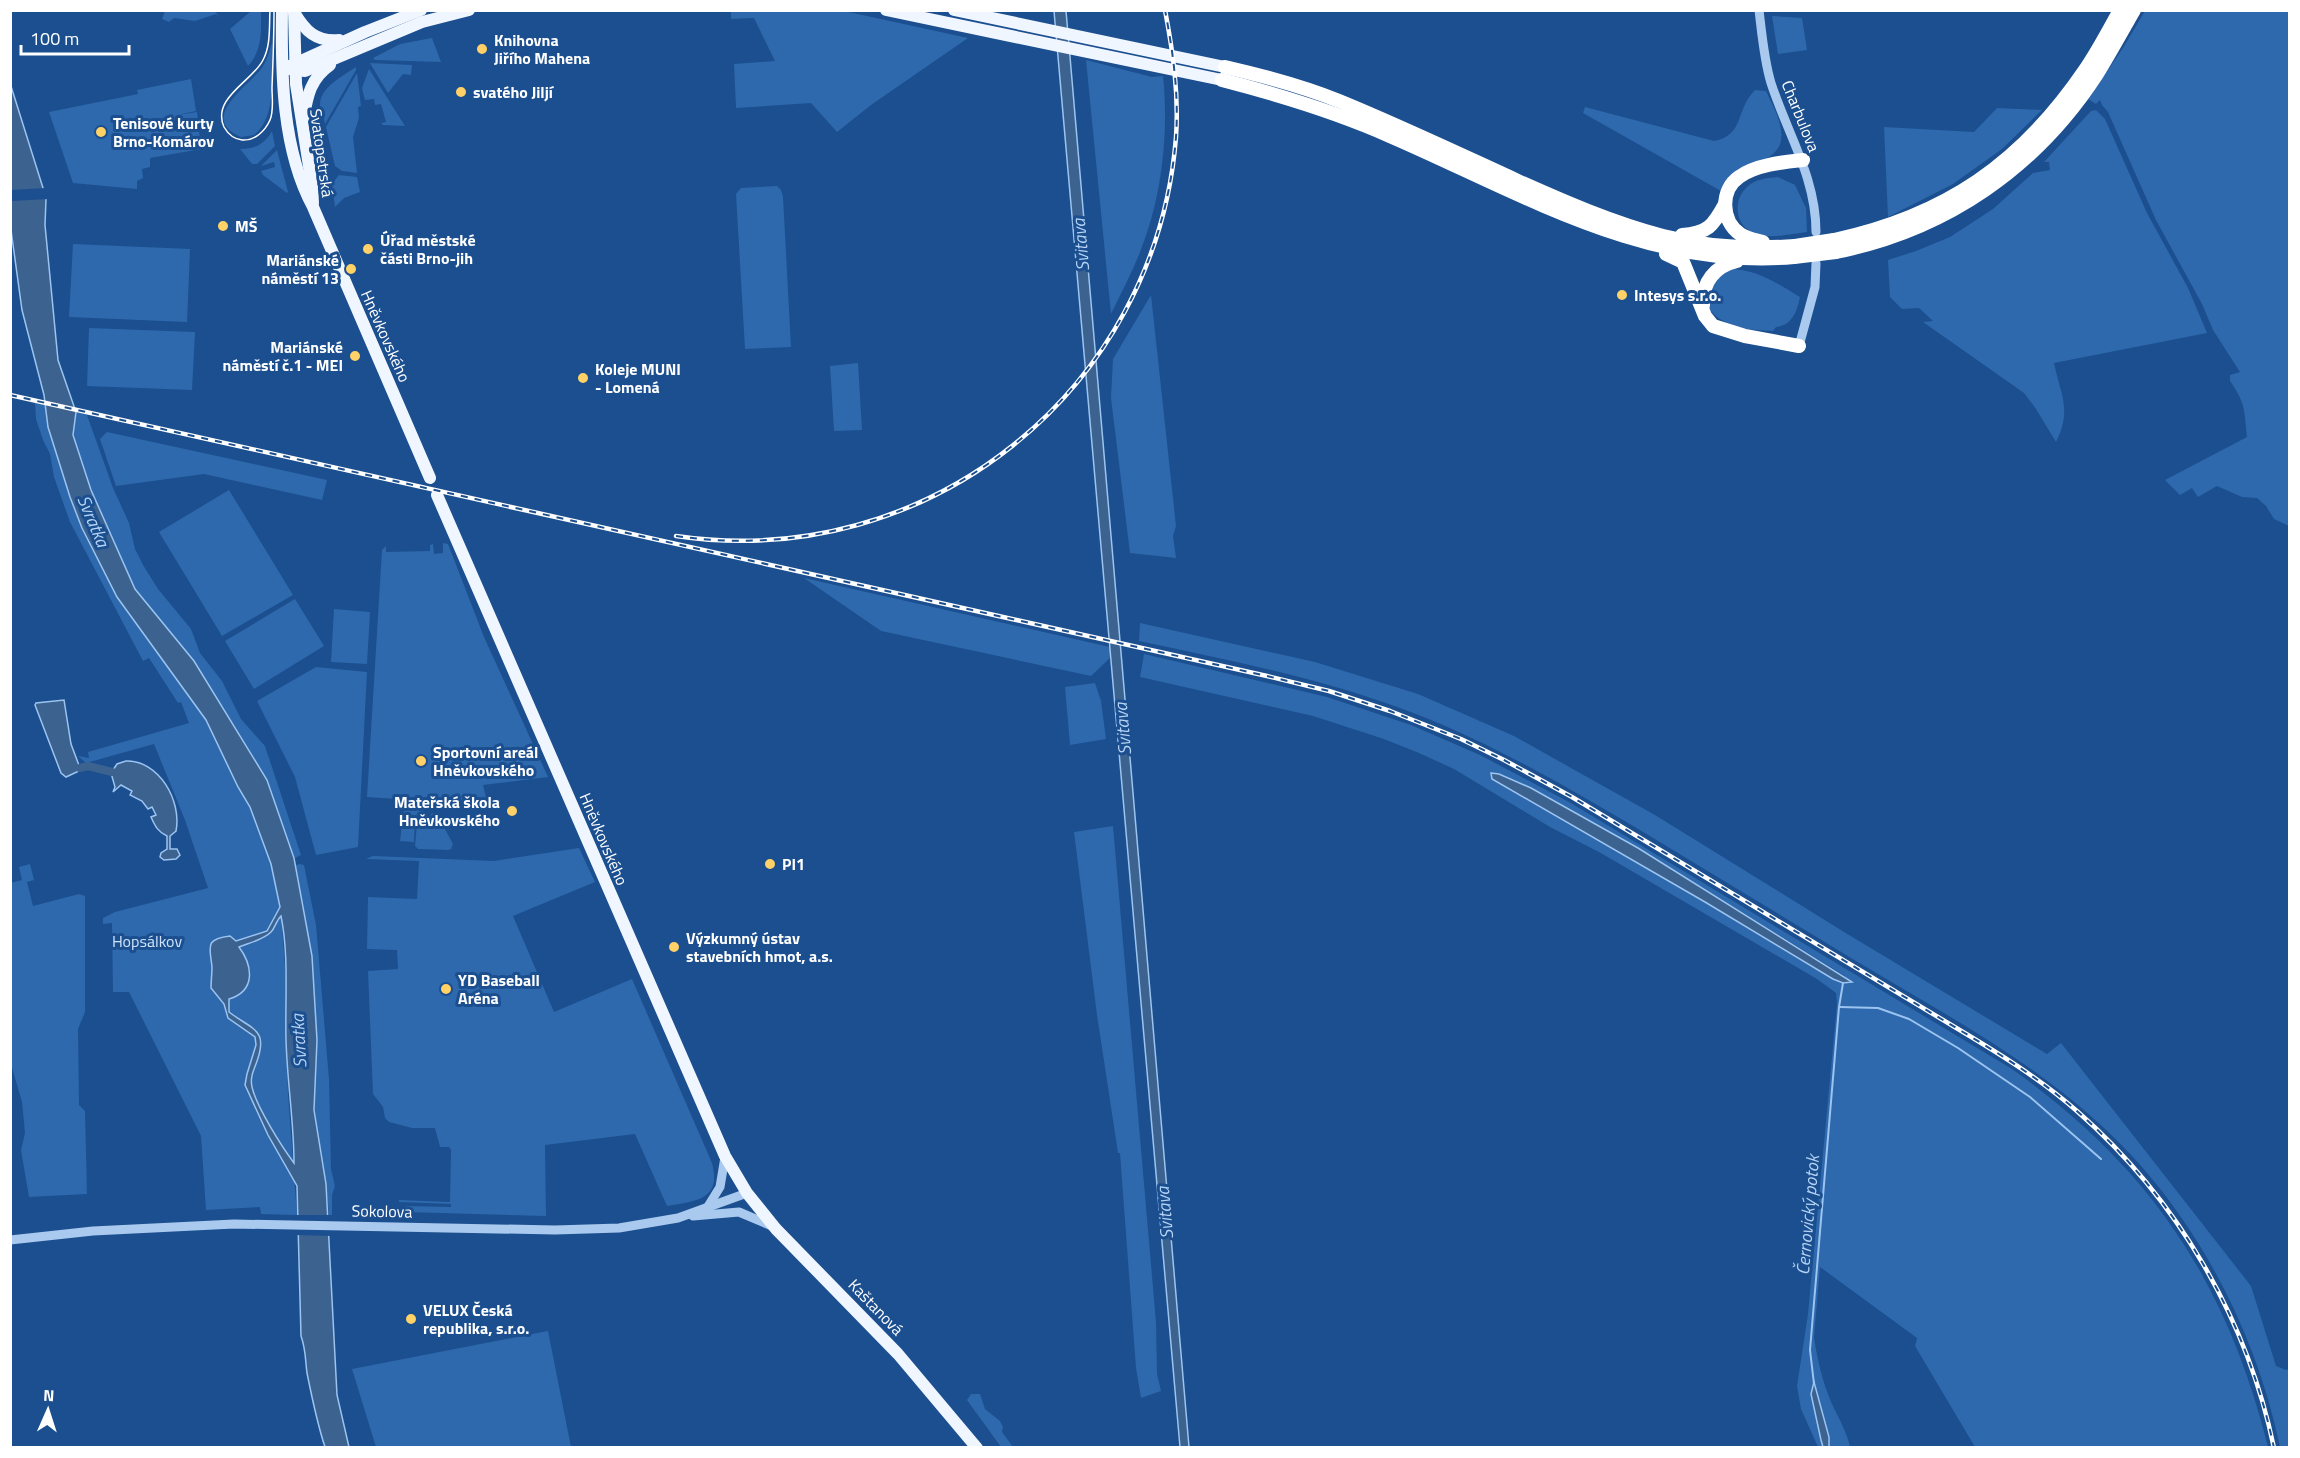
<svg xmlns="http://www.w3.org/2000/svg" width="2300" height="1458" font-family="'Titillium Web',sans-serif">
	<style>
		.green { fill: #2e69ad; fill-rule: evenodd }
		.water { fill: #3c6290; stroke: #9cc4f0; stroke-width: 1.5; fill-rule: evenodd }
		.pier { fill: #1b4f8f }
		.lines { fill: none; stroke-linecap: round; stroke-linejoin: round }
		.stream { stroke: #9cc4f0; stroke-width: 2 }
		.canal { stroke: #3c6290; stroke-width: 8 }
		.minor { stroke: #a9c9ee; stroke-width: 9 }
		.major { stroke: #f0f6ff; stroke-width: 12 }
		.highway { stroke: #fff; stroke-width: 14 }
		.tram { stroke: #fff; stroke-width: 1.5 }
		.rail-casing { stroke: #fff; stroke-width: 4.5 }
		.rail { stroke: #1b4f8f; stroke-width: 2; stroke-dasharray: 7; stroke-linecap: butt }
		.highway-bridge { stroke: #fff; stroke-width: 14 }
		.poi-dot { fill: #ffd166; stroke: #1b4f8f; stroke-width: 2 }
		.labels { text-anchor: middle; stroke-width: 6; stroke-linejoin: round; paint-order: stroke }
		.poi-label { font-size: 16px; font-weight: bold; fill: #fff; stroke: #1b4f8f; text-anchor: start }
		.street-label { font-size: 16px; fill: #fff; stroke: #1b4f8f }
		.park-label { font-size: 16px; fill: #cfe3fa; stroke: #1b4f8f }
		.water-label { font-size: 18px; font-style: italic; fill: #b5d3f5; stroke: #1b4f8f }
	</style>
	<rect width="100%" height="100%" fill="#1b4f8f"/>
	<!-- green -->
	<g class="green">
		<polygon points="165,11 215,11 220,18 216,14 195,21 174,18 169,22 162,19"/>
		<path d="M251,11h10c0,19 2,39 -13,55l-18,-37z"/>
		<polygon points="731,11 844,11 968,38 871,105 837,132 811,103 736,108 734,64 775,61 754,18 731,19"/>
		<path d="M2145,11h144v515l-15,-7 -8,-13 -9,-8 -15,-1 -25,-11 -19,11 -6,-9 -12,7 -15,-15 82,-43c-3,-27 -1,-33 -17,-56v-6l10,-3 -27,-42 -11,-26 -46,-84 -48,-108 -6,-7 -2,-5 -4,4 -8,-5 35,-51z"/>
		<polygon points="1772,16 1802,18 1807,50 1778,54"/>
		<polygon points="432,38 441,62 375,60 373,58 400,44"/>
		<path d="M272,43c-1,27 6,74 -18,92l-13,2c-44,-18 8,-52 20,-68 6,-8 8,-17 11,-26z"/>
		<path d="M1086,60l66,17 11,-1c6,57 -1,122 -23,176 -8,21 -19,41 -29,62z"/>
		<polygon points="370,63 412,65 411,75 403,74 388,93"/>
		<path d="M356,67v3l-31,54c-1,-6 -4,-13 -5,-19 0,-18 23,-29 36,-38z"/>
		<polygon points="369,69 405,126 383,125 381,123 386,122 381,104 375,105 374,99 365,100 362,88"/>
		<polygon points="357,73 361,106 358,107 359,118 353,137 357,173 342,171 335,166 326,127"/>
		<polygon points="191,79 196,111 177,115 197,112 201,149 150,158 150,167 142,169 143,178 137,181 137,189 73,183 49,112 138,94 137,90"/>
		<path d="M1755,90l11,1c9,19 28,51 3,66 -11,6 -24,8 -34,15 -6,3 -10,13 -14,19l-138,-78 2,-6 129,34c31,-6 21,-31 41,-51z"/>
		<polygon points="1997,108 2042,110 2002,149 1953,184 1888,217 1884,127 1974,132"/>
		<path d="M2096,110l9,9 42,94 41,75 19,45 -153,30c7,33 18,47 2,79l-20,-33 -12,-16 -101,-71 10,-1 -14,-13 -17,1 -12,-12 -2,-37 28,-9 34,-14 43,-28 40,-36 17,-3 -1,-8h-5l47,-51z"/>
		<path d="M272,131l3,15 -18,18h-5l-12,-15c15,0 25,-5 32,-18z"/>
		<polygon points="277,150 288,192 287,193 263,175 261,171 275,167 274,162 261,166"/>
		<polygon points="339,175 357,177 360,192 344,198 335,207 332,184"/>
		<path d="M1778,177l17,8 11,23 1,24c-16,2 -36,7 -52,2 -20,-8 -23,-33 -8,-47 8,-8 20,-9 31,-10z"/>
		<polygon points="777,186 781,190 783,197 791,347 745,349 736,194 741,188"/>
		<polygon points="73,244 190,249 187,322 69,317"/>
		<path d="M1730,269c26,0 47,14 70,28 -3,15 -8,28 -24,30l-3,4c-25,-1 -51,-3 -66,-25l3,-25z"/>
		<polygon points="1151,295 1176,526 1173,536 1176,558 1130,553 1111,398 1113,359"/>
		<polygon points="89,328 195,332 192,390 87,386"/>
		<polygon points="858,363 862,430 834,431 830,366"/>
		<polygon points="35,403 46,405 48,427 82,528 117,597 206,720 238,787 250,807 271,864 281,915 287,992 286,1037 288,1094 297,1215 261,1214 260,1207 206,1210 201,1136 129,992 113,992 112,923 103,924 103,918 115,912 208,888 185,820 154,744 86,763 78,756 89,758 88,752 189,723 181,702 178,703 149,658 143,661 70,522 54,477 50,454 43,440 36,419"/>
		<polygon points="76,412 87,415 113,488 129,523 135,549 143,565 158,589 191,629 200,653 222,681 241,719 265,746 301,855 295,858 267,780 194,661 135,589 91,490 73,435"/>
		<polygon points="107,432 327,480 322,500 204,474 116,486 100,439"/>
		<polygon points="229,490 293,595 222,636 159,532"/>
		<polygon points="443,543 448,544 484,637 548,777 483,785 488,805 367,797 382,550 386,546 386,552 430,551 430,545 433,544 434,554 443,553"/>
		<polygon points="804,578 1110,647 1111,657 1091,676 881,631"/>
		<polygon points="295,599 324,646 254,689 225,641"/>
		<polygon points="334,609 370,612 367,664 331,662"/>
		<path d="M1140,623l175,39 103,32 96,42 141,79 194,120 198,119 14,-11 190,243 25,80 10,4 3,-1v78h-9c-21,-101 -69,-201 -138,-280 -80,-92 -188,-147 -291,-209 -67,-41 -134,-81 -201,-122 -76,-45 -152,-90 -234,-122 -90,-35 -184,-53 -277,-73z"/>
		<path d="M1144,654l183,43 84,28 69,30 89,47 443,267c138,98 215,213 256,378h-293l-60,-101 2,-8 -97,-71 -6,70c3,22 9,47 18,67 7,15 15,28 18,43h-21v-10l-15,-54 -3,11 12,53h-5l-17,-38 -4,-23 11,-72 29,-310 -1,-11 -19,-14 -218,-127 -49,-25 -96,-58 -35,-16 -35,-14 -71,-23 -173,-39zM1559,804l79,44 207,128 -12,3 -128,-77z"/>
		<polygon points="316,667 367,672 358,847 316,855 295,777 257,701"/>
		<polygon points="1095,683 1101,701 1106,739 1070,745 1065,687"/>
		<polygon points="404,809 425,809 415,822 414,842 400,841"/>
		<polygon points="433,813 438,816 453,844 451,849 448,850 418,849 415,846 417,824"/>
		<polygon points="1113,826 1156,1322 1157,1374 1161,1391 1141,1398 1136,1368 1120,1153 1118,1153 1097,1015 1074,832"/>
		<path d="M579,848l16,34 -82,34 41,96 78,-33 80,184c10,37 -16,38 -45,43l-32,-72 -90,11 1,71 -140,-4v-6l45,1v-3l-52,-2v-2l51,2 1,-52 -2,-3h-9l-5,-19h-23l-23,-6 -4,-4 -2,-11 -10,-13 -5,-123 30,-2 -1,-19 -30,-1 1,-52 49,2 2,-38 -53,-2 7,-3 121,5z"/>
		<polygon points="30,864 34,880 27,882 33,906 79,894 85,896 85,1012 78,1029 79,1105 85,1111 87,1194 29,1197 21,1150 25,1133 22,1102 11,1064 10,883 22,880 19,867"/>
		<polygon points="300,864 304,865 316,925 329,1079 331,1169 335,1186 332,1195 332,1215 329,1215 326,1184 314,1110 317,1040 312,956 296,865"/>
		<polygon points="548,1331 571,1447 376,1447 352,1369"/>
		<polygon points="971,1394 980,1394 985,1409 1000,1421 1003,1427 1002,1432 1013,1447 1001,1447 967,1400"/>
	</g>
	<!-- water -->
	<g class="water">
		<polygon points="1054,11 1066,11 1069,45 1189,1447 1180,1447"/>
		<path d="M10,83l33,105 3,11 -1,26 13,135 18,52 -3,23 18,55 44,99 59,72 73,119 27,78 18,98 5,84 -3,70 12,74 11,211 12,52h-24c-8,-24 -13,-49 -18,-74 -2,-15 -1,-23 -6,-37l-4,-150 -29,-51 -23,-50 2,-11 9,-29 -1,-8 -27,-19 -4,-14 -13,-16c0,-7 1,-14 1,-21 -2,-20 -8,-28 18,-31l6,5 31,-10 13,-24 -9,-43 -21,-57 -12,-20 -32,-67 -89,-123 -35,-69 -12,-31 -22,-70 -4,-32 -22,-85 -11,-80zM281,916c8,39 4,83 5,123 1,42 8,83 8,124 -12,-16 -38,-57 -42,-76 -2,-9 1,-15 4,-23 13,-35 -2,-33 -27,-52v-13c27,-8 24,-33 10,-52 10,-4 24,-7 32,-15 4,-4 5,-11 10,-16z"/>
		<polygon points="64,700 71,744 80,768 79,771 66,777 61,773 35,705 36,703"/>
		<path d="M126,761c33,-1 56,40 50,70l-6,5v13h7l3,6 -4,4 -12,1 -4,-3 1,-4 6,-4v-13c-9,-4 -12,-10 -16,-19l5,-2 -4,-8 -4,2 -6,-8 -12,-6 2,-4 -11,-6 -8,7 2,-5 -4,-14 6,-9z"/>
		<polygon points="1491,773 1499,774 1531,788 1638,848 1852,982 1843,983 1833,979 1705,902 1492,779"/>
		<polygon points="1814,1382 1829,1437 1829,1447 1823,1447 1821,1440 1811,1394"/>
	</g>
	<!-- pier -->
	<g class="pier">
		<polygon points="46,188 49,199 11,201 11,190"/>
		<polygon points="294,1215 332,1215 333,1236 295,1235"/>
	</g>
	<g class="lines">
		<!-- stream -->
		<g class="stream">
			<polyline points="1840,1007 1878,1008 1909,1019 1958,1048 2030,1097 2101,1159"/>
			<polyline points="1814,1384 1810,1350 1839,1007 1843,983"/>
		</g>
		<!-- canal -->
		<polyline class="canal" points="80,768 88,766 112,772"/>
		<!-- minor -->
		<g class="minor">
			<path d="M1759,10c3,25 5,50 12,73 16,50 45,94 45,149"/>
			<polyline points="1799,346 1815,287 1816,263"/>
			<polyline points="707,1208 720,1187 725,1157"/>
			<polyline points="693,1216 739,1212 772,1226"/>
			<polyline points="10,1240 93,1231 234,1224 555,1230 619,1228 678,1218 747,1193"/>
		</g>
		<!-- major -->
		<g class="major">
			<path d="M282,10c-1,64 0,140 31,197l117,271"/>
			<polyline points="294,10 296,84 312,185 313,203"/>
			<polyline points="886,10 1222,80"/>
			<polyline points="954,10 1225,67"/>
			<path d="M294,12c11,19 22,30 45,28"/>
			<polyline points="283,64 289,69 305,71 422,22 469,10"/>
			<polyline points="290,66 365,32 421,10"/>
			<path d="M304,117c3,-21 7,-39 26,-52"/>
			<polyline points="437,495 725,1156 747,1193 776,1229 898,1354 977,1448"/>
		</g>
		<!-- highway -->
		<g class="highway">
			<path d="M1225,67c39,9 77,19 114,34 61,25 120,53 179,80 47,21 95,42 145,55 43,11 88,13 132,10"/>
			<path d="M1222,80c58,15 114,32 168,56 132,57 256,134 404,121"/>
			<path d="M1682,235c26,-2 31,-9 43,-31"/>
			<path d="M1834,240c111,-24 187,-76 251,-170 13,-19 24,-40 35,-60"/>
			<path d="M1763,242c-8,-2 -16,-3 -23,-8 -19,-13 -20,-44 -1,-57 16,-12 44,-15 64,-17"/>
			<path d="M1836,252c110,-22 200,-84 261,-178 13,-21 25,-43 37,-64"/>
			<polyline points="1666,254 1683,262 1705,316 1713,326 1745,336 1799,346"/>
			<path d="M1703,305c-1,-23 12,-39 34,-44"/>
		</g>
		<!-- tram -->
		<path class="tram" d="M270,10c-1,17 1,35 -7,50 -10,21 -52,38 -39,67 4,7 10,12 18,13 13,1 23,-9 28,-20 4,-9 2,-22 2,-32 1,-26 2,-52 2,-78"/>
		<defs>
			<g id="rail">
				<path d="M10,395l1257,281 62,15 61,20 71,28 43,21 68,37 391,235c40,24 80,49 115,80 99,87 169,206 196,336"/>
				<path d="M676,536c251,37 480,-145 500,-399 3,-43 -3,-85 -11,-127"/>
			</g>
		</defs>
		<!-- rail casing -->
		<use href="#rail" class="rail-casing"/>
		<!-- rail -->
		<use href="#rail" class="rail"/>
		<!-- highway-bridge -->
		<g class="highway-bridge">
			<polyline points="1795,246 1834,240"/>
			<polyline points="1794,257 1836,252"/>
		</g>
	</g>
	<!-- markers -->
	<g class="poi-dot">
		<circle cx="482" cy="49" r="6"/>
		<circle cx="461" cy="92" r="6"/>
		<circle cx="101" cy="132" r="6"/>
		<circle cx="223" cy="226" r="6"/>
		<circle cx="368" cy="249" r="6"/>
		<circle cx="351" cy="269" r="6"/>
		<circle cx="1622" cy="295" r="6"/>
		<circle cx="355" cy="356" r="6"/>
		<circle cx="583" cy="378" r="6"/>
		<circle cx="421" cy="761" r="6"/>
		<circle cx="512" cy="811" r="6"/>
		<circle cx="770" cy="864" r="6"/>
		<circle cx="674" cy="947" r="6"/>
		<circle cx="446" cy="989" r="6"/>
		<circle cx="411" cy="1319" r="6"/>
	</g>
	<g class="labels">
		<!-- poi labels -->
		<g class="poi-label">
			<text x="494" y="46">Knihovna<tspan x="494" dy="18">Jiřího Mahena</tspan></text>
			<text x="473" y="98">svatého Jiljí</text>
			<text x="113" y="129">Tenisové kurty<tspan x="113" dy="18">Brno-Komárov</tspan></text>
			<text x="235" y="232">MŠ</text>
			<text x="380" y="246">Úřad městské<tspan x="380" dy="18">části Brno-jih</tspan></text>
			<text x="339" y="266" text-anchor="end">Mariánské<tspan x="339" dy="18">náměstí 13</tspan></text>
			<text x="1634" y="301">Intesys s.r.o.</text>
			<text x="343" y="353" text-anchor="end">Mariánské<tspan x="343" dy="18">náměstí č.1 - MEI</tspan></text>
			<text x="595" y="375">Koleje MUNI<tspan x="595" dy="18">- Lomená</tspan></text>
			<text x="433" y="758">Sportovní areál<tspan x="433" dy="18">Hněvkovského</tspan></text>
			<text x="500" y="808" text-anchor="end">Mateřská škola<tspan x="500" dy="18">Hněvkovského</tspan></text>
			<text x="782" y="870">PI1</text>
			<text x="686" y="944">Výzkumný ústav<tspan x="686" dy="18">stavebních hmot, a.s.</tspan></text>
			<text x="458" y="986">YD Baseball<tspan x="458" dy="18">Aréna</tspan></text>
			<text x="423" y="1316">VELUX Česká<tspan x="423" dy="18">republika, s.r.o.</tspan></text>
		</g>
		<!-- street labels -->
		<g class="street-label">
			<text transform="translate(1801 116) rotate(68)" y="6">Charbulova</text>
			<text transform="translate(322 153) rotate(82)" y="6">Svatopetrská</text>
			<text transform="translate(386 336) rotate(66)" y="6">Hněvkovského</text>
			<text transform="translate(604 839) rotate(67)" y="6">Hněvkovského</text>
			<text transform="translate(382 1211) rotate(1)" y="6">Sokolova</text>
			<text transform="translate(876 1307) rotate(46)" y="6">Kaštanová</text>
		</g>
		<!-- park labels -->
		<g class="park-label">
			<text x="147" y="947">Hopsálkov</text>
		</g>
		<!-- water labels -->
		<g class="water-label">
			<text transform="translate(1081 245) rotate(-95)" y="6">Svitava</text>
			<text transform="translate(93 521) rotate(67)" y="6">Svratka</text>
			<text transform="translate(1123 729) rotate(-95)" y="6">Svitava</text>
			<text transform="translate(299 1041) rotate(-93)" y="6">Svratka</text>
			<text transform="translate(1165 1213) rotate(-95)" y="6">Svitava</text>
			<text transform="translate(1808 1215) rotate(-85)" y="6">Černovický potok</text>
		</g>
	</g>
	<!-- border -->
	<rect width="2300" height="1458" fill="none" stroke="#ffffff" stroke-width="24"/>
	<!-- north arrow -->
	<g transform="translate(48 1410) rotate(3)" stroke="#1b4f8f" stroke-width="4.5" paint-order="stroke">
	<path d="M0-4.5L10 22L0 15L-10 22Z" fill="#ffffff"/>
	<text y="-9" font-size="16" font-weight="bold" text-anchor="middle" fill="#ffffff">N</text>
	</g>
	<!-- scale -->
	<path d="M21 45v9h108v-9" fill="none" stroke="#ffffff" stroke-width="3"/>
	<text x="30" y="45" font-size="18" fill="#ffffff" stroke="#1b4f8f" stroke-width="4.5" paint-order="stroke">100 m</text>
</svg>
